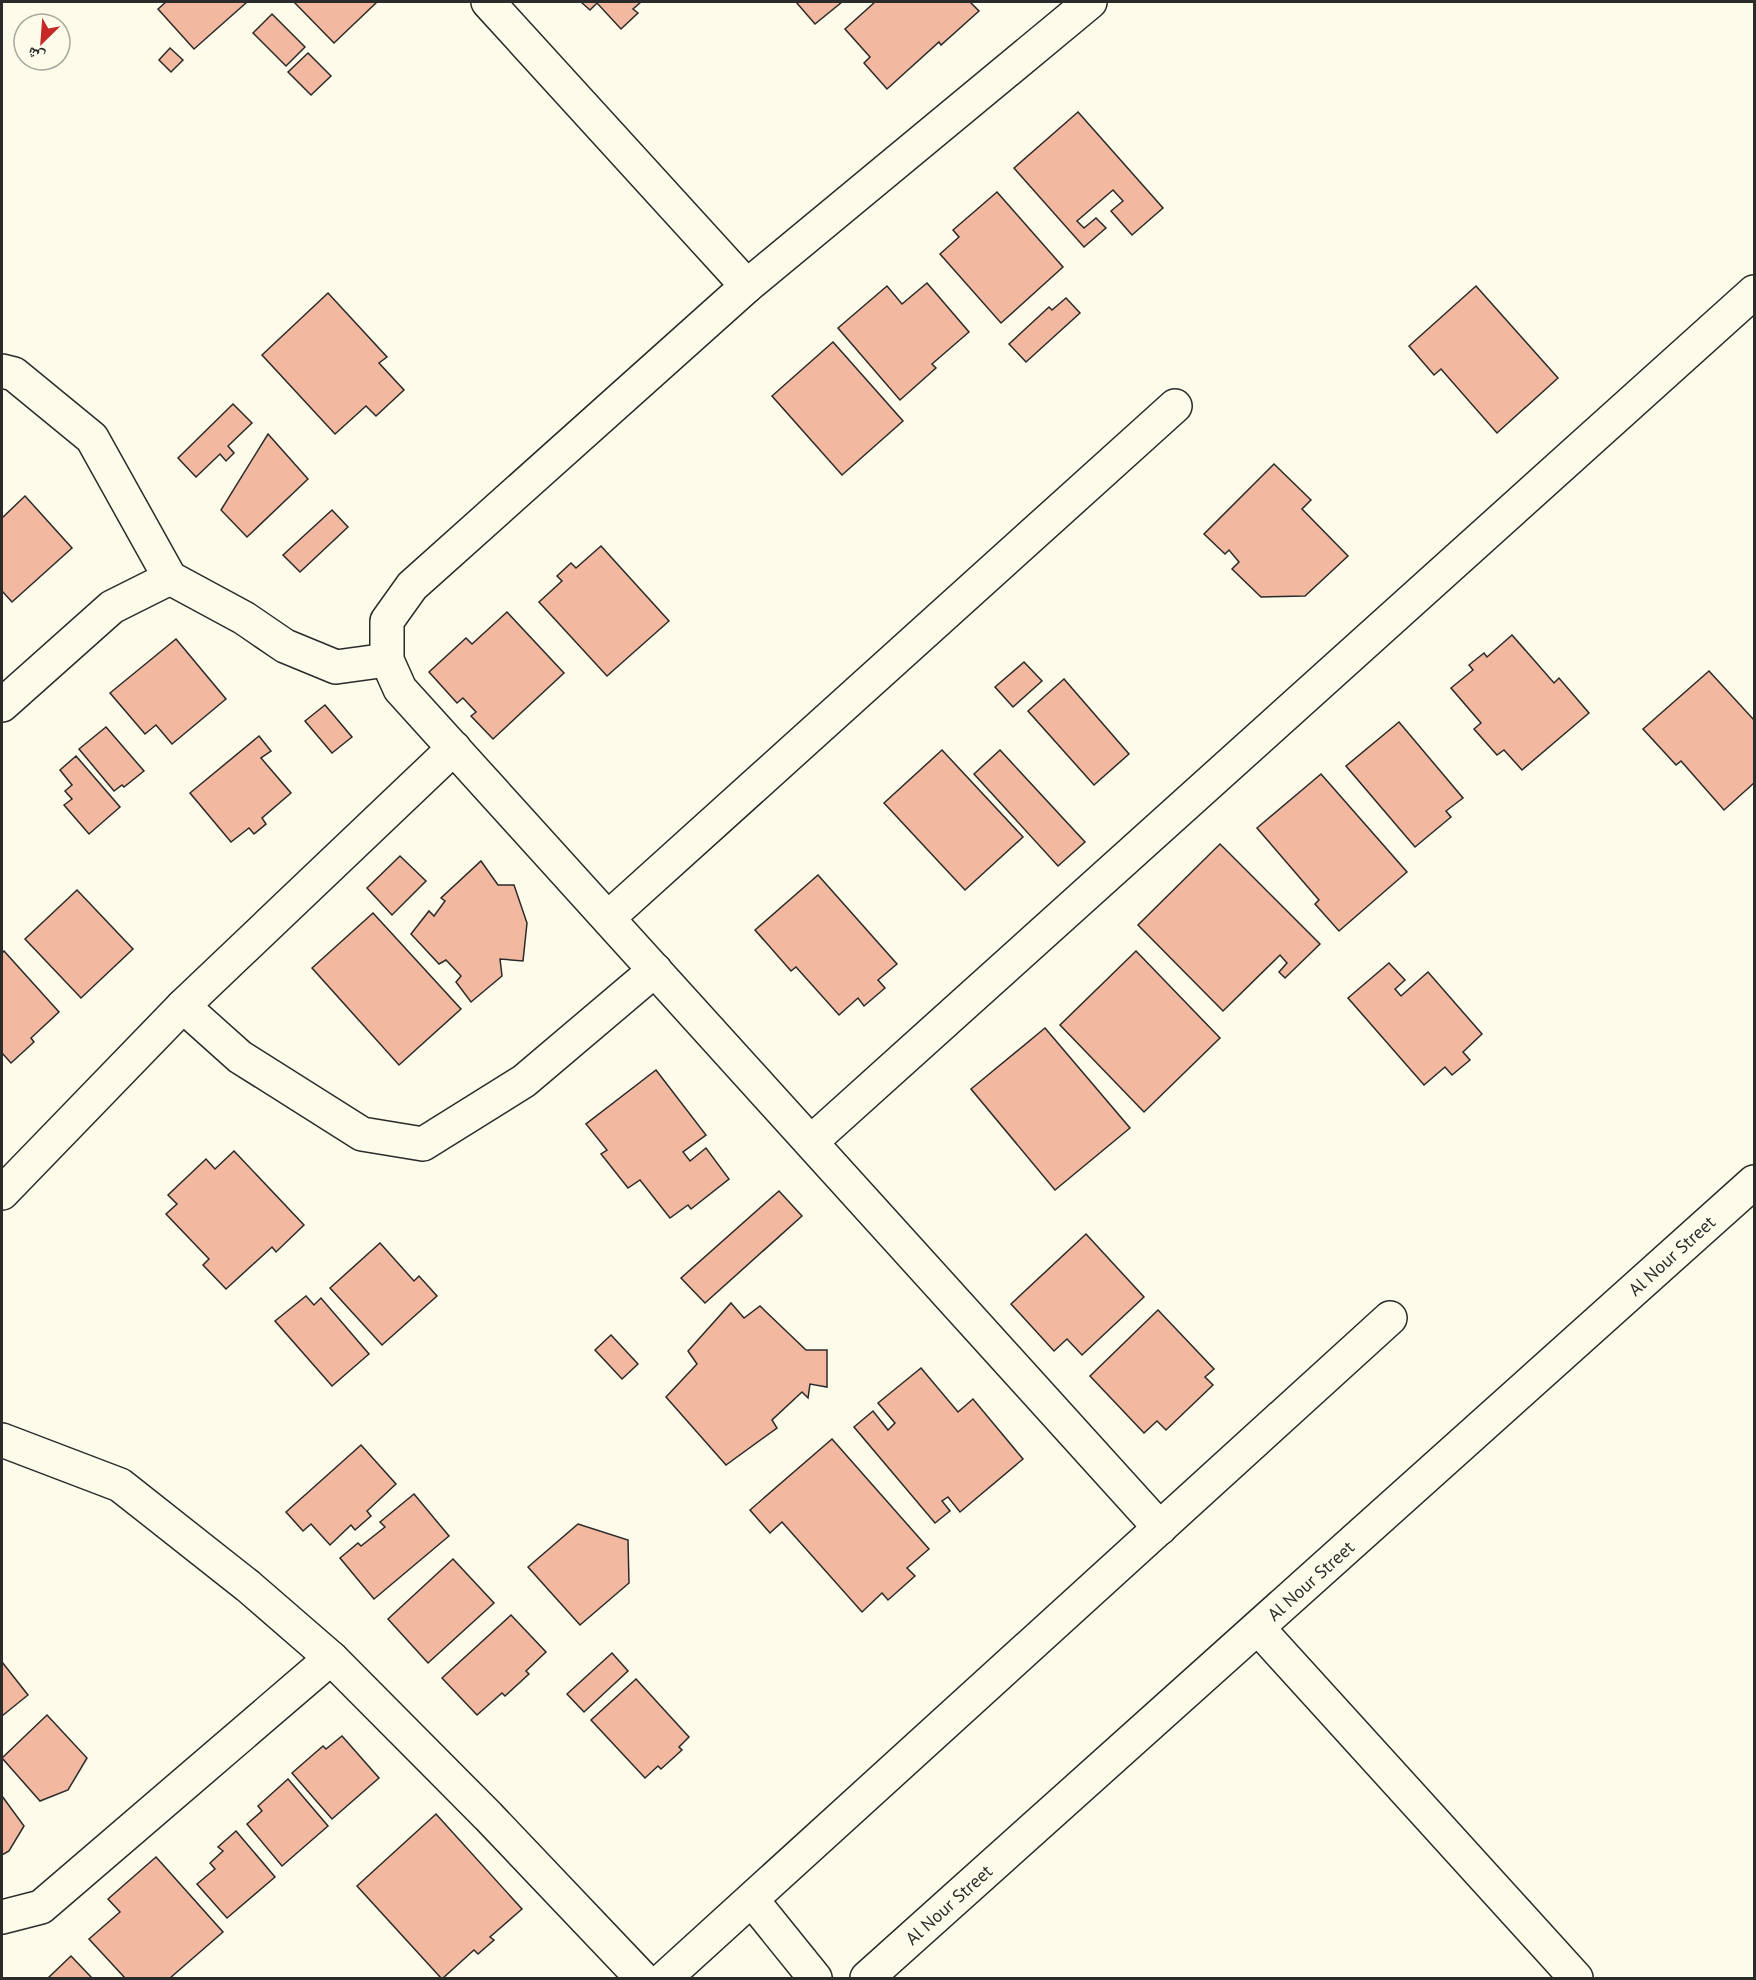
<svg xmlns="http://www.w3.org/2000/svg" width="1756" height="1980" font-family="'PT Sans','Noto Naskh Arabic',sans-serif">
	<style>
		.building { fill: #f2b8a0; stroke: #2b2b2b; stroke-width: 1.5 }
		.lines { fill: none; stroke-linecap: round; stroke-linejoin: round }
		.street-casing { stroke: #2b2b2b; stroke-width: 36 }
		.secondary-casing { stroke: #2b2b2b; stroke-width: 36 }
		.street { stroke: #fdfbea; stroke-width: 33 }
		.secondary { stroke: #fdfbea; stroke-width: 33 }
		.labels { text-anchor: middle; stroke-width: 4.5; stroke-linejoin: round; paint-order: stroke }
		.street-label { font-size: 18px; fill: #2b2b2b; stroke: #fdfbea }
	</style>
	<rect width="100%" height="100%" fill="#fdfbea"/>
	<!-- building -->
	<g class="building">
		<polygon points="166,2 247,2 194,49 158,9"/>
		<polygon points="294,2 377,2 334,43"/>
		<polygon points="581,2 641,2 633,9 638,13 621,29 597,3 590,10"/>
		<polygon points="796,2 842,2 815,24"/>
		<polygon points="875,2 970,2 979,11 941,45 939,42 887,89 864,63 870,57 845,29"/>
		<polygon points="272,14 305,47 286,66 253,33"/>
		<polygon points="170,48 183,60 171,72 159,60"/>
		<polygon points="308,53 331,76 311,95 288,72"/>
		<polygon points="1078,112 1163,208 1132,235 1111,211 1123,201 1113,190 1077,221 1084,228 1096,218 1106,228 1084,247 1014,168"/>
		<polygon points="997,192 1063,267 1001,323 940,254 959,237 953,230"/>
		<polygon points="927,283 969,332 932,364 936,368 900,400 838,328 887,286 902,304"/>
		<polygon points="1476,286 1558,378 1497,433 1441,369 1434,375 1409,346"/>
		<polygon points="328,293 387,357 379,363 404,390 376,416 366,406 335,434 262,355"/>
		<polygon points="1066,298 1080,313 1026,362 1009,344 1049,307 1052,310"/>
		<polygon points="833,342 903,421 842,475 772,396"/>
		<polygon points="233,404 252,423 228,446 234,453 226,461 220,454 196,477 178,458"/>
		<polygon points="268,434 308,479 247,537 221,510"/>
		<polygon points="1274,464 1311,500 1302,509 1348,556 1305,596 1261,597 1232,569 1239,562 1229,550 1225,554 1204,534"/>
		<polygon points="25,496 72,548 12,602 2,591 2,518"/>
		<polygon points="332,510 348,527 300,572 283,555"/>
		<polygon points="601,546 669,621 607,676 539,602 562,581 557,576 571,563 576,568"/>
		<polygon points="507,612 564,673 493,739 471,716 476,712 463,698 457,703 429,672 466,638 472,644"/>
		<polygon points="1512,635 1554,683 1559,678 1589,713 1522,770 1504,750 1497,755 1474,729 1481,723 1451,688 1473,670 1469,665 1484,653 1487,657"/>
		<polygon points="176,639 226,699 172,744 156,725 145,734 110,693"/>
		<polygon points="1024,662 1042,681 1013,707 995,687"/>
		<polygon points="1709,671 1754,720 1754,783 1724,810 1681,761 1676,765 1643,729"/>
		<polygon points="1064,679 1129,754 1094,785 1028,711"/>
		<polygon points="325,705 352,737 332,753 305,721"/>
		<polygon points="1399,722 1463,798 1446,811 1451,817 1415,847 1346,766"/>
		<polygon points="106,727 144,771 124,787 122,785 114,791 79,749"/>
		<polygon points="259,736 271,751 261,758 291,793 262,818 266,824 254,834 249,828 231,842 190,793"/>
		<polygon points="942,750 1023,837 965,890 884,803"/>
		<polygon points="1000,750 1085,842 1058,866 974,774"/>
		<polygon points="76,756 120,807 89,834 64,805 72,799 65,791 72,785 60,770"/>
		<polygon points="1321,774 1407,872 1339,931 1315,904 1319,900 1257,828"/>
		<polygon points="1220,844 1320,944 1285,978 1279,972 1287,963 1280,955 1223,1011 1138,925"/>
		<polygon points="400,856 426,881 392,915 367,888"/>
		<polygon points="481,861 498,885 514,885 527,923 523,961 500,959 502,976 471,1002 456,982 461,976 446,960 439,964 411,934 429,911 434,916 445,901 441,898"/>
		<polygon points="818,875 897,964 878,980 885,988 864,1006 858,998 839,1015 796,967 791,971 755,930"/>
		<polygon points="77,890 133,949 81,998 25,939"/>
		<polygon points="373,913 461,1009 399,1065 312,968"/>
		<polygon points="4,951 59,1012 31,1038 34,1042 11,1063 2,1053 2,953"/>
		<polygon points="1136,951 1220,1038 1144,1112 1060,1025"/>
		<polygon points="1389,963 1405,980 1395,989 1401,996 1428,972 1482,1034 1463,1052 1470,1060 1452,1075 1445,1067 1424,1085 1348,998"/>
		<polygon points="1045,1028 1130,1128 1055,1190 971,1089"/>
		<polygon points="656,1070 706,1135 683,1152 690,1161 706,1148 729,1179 691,1209 688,1205 670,1218 640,1180 628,1188 601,1154 607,1150 586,1124"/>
		<polygon points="234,1151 304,1225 276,1252 272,1247 226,1289 203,1265 209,1259 166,1214 177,1204 168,1195 206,1159 215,1169"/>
		<polygon points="779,1191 802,1216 705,1303 681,1278"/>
		<polygon points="1086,1234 1144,1297 1082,1355 1067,1339 1054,1351 1011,1304"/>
		<polygon points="380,1243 414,1281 419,1276 437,1296 382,1345 330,1288"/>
		<polygon points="306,1296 314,1305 321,1298 369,1354 332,1386 275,1321"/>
		<polygon points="731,1303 744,1318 760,1306 806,1350 827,1350 827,1387 810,1384 808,1398 802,1392 772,1420 777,1428 726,1465 666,1397 697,1364 688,1351"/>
		<polygon points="1158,1310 1214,1369 1205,1377 1213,1385 1166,1430 1157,1421 1144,1433 1090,1376"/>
		<polygon points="611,1335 638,1364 622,1379 595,1350"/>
		<polygon points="921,1368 958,1412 973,1399 1023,1459 960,1512 948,1497 942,1501 950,1511 935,1523 854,1427 873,1411 888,1430 895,1423 878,1403"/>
		<polygon points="832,1439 929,1549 907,1568 915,1576 888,1600 882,1593 862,1612 782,1522 770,1533 750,1510"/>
		<polygon points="361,1445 396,1484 367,1511 371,1516 355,1530 351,1525 330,1545 311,1524 303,1531 286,1512"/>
		<polygon points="414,1494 449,1536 374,1599 340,1558 358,1543 361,1546 385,1527 380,1522"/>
		<polygon points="578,1524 628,1540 629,1583 580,1625 528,1567"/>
		<polygon points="453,1559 494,1603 428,1663 388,1619"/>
		<polygon points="511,1615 546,1652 526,1671 529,1674 505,1696 502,1693 477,1715 442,1678"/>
		<polygon points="612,1653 628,1671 584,1712 567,1694"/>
		<polygon points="2,1662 28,1695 2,1716"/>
		<polygon points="636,1679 689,1737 679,1747 682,1750 661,1769 658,1766 645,1778 591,1720"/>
		<polygon points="47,1715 87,1758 68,1790 40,1801 2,1758"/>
		<polygon points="342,1736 379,1778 332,1819 292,1773 323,1746 326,1749"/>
		<polygon points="288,1779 328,1826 282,1866 247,1824 262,1811 258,1806"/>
		<polygon points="2,1796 24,1826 9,1851 2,1855"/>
		<polygon points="436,1814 522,1909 490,1937 494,1940 478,1954 474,1950 443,1978 441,1978 357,1886"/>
		<polygon points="236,1831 275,1877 227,1918 197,1884 215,1869 210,1863 223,1851 218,1847"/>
		<polygon points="156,1857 223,1932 170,1978 125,1978 89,1939 120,1912 108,1899"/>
		<polygon points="71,1956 92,1978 48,1978"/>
	</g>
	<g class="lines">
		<defs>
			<g id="street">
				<polyline points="488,2 747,286"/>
				<polyline points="1090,2 747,286 412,586 387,621 387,660 400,689 1160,1528"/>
				<polyline points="2,371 14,374 92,438 170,578"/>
				<polyline points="2,705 112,607 170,578 244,618 285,646 336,667 387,660"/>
				<polyline points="608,918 1175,406"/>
				<polyline points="183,1006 240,1057 362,1134 423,1144 524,1081 655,970"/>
				<polyline points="811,1142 1754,292"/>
				<polyline points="2,1193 183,1006 454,748"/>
				<polyline points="2,1440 120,1485 248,1586 331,1658 488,1816 642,1978"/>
				<polyline points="1258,1628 1576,1978"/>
				<polyline points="752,1900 815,1978"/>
				<polyline points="2,1917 41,1907 331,1658"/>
				<polyline points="665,1978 1390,1318"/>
			</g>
			<polyline id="secondary" points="867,1978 1754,1182"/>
		</defs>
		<!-- street casing -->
		<use href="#street" class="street-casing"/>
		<!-- secondary casing -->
		<use href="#secondary" class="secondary-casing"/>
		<!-- street -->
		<use href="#street" class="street"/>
		<!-- secondary -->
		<use href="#secondary" class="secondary"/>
	</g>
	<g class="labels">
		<!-- street labels -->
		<g class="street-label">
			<text transform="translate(1672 1256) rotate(-42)" y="6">Al Nour Street</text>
			<text transform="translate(1311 1581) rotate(-42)" y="6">Al Nour Street</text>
			<text transform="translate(949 1905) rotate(-42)" y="6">Al Nour Street</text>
		</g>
	</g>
	<!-- border -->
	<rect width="1756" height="1980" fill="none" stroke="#2b2b2b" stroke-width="6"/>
	<!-- north arrow -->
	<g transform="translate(42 42) rotate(205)"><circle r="28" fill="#fdfbea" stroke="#a9a89e" stroke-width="1.5"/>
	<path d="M0-4.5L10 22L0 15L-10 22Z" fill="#c62828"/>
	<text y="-9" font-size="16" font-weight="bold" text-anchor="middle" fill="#2b2b2b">ش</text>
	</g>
</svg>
